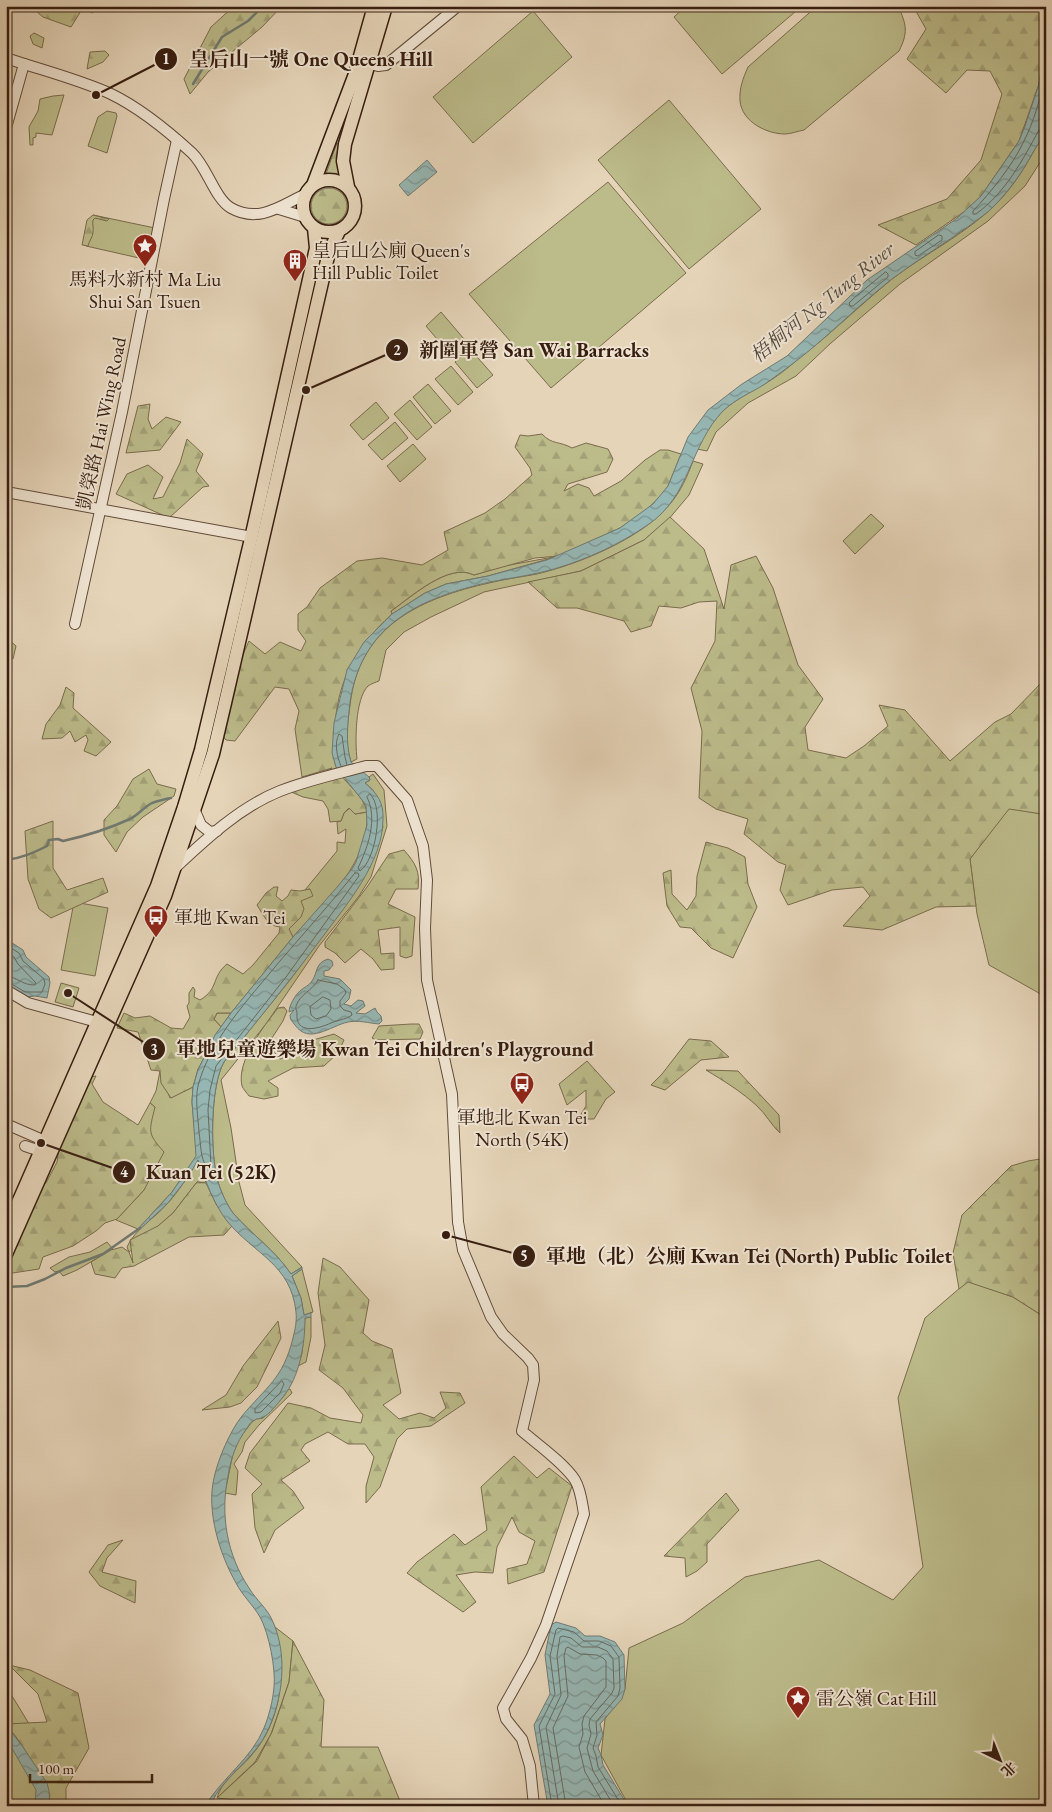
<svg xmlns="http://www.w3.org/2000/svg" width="1052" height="1812" font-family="'EB Garamond','Noto Serif SC',serif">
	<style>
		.green { fill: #bcbb8a; stroke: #7a6c4d }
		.forest { fill: url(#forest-firs); stroke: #7a6c4d }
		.park { fill: url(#park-tufts); stroke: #7a6c4d }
		.water { fill: url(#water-waves); stroke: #707a72 }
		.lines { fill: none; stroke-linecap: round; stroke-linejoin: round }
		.shore { stroke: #666a62; stroke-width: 1 }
		.stream { stroke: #707a72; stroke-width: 2.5 }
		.minor-casing { stroke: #624c3a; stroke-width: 12 }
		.major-casing { stroke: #371e10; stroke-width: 15 }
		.minor { stroke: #eee3d1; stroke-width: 10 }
		.major { stroke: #e5d4b8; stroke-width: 12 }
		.labels { text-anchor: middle; stroke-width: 4; stroke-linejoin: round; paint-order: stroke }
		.poi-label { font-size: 19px; fill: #371e10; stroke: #eee3d1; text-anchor: start }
		.street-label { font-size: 19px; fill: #371e10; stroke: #eee3d1 }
		.water-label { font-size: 20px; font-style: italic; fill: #544c41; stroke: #eee3d1 }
		.leader { fill: none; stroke: #371e10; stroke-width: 2 }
		.callout-dot { fill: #371e10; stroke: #eee3d1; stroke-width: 2 }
		.mark-label { font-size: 15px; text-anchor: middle; font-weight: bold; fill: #fff }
		.callout-label { font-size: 20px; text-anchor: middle; font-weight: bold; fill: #371e10; stroke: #eee3d1; stroke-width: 4; stroke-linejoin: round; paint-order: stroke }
	</style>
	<defs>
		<pattern id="forest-firs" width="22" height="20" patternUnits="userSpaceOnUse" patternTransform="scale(1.25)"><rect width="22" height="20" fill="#bcbb8a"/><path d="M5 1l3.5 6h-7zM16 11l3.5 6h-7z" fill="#a2a076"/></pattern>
		<pattern id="park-tufts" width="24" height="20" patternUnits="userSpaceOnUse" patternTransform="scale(1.25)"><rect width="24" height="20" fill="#bcbb8a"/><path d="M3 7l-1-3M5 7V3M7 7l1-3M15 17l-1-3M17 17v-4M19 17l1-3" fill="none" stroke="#a2a076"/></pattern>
		<pattern id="water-waves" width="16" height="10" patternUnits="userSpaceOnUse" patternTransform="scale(1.25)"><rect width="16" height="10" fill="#96b7b4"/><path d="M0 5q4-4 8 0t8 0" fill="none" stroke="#7b9491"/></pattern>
	</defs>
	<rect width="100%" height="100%" fill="#e5d4b8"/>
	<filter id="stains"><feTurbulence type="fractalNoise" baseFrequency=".004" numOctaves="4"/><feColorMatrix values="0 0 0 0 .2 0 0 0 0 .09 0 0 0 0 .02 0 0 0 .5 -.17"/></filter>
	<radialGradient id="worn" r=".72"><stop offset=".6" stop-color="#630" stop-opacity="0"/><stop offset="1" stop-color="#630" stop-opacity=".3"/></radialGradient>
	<!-- green -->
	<g class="green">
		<polygon points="686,6 802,6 722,74 674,17"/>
		<path d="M817,6h81c9,19 10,27 1,45l-95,79c-6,1 -13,4 -19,4 -18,0 -43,-12 -45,-33 -1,-12 3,-23 8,-34z"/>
		<polygon points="533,11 572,57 473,143 433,97"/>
		<polygon points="64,95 52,135 36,133 36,137 33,138 33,145 30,145 29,127 38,111 40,99 53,96"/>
		<polygon points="669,100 761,209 689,269 598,160"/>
		<polygon points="107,111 116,113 117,116 107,153 88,146 98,117"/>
		<path d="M1046,128v25l-21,33 -37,35 -88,63 -69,59 -35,33 -48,27 -32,29 -9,19 -10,-2c7,-14 16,-29 28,-40 12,-10 25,-17 38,-24 12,-7 24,-16 34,-25 33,-25 63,-55 95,-81 34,-26 74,-45 104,-75 22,-22 36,-49 50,-76z"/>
		<polygon points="608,182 686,273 551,388 469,294"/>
		<polygon points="93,215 155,228 148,260 86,246"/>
		<polygon points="441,312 464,339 448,352 426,326"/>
		<polygon points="470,349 493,375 477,388 455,362"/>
		<polygon points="451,366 473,392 458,405 435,379"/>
		<polygon points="428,384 451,411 435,424 413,397"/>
		<polygon points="410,400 432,427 417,440 394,414"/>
		<polygon points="376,402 389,418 363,440 350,425"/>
		<polygon points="395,422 408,438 382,460 368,445"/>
		<polygon points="413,444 426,459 400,482 387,466"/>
		<path d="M693,461l10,3 -14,31 -21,25 -24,20 -63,31 -97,21 -53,25 -27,15 -18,18 -7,31c-3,1 -8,3 -11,5 -13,13 -13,56 -11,73l-6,3c-7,-21 -3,-42 0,-64 11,-74 72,-100 138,-115 16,-4 32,-6 48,-9 42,-10 106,-36 133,-70 11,-13 17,-27 23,-43z"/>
		<polygon points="871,514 884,526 855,554 843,541"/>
		<path d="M559,556l-71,20 -42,8 -21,9 -33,21 -2,-2c21,-15 59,-50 84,-37l30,-9z"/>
		<path d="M373,774l11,16 3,36 -16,51 -12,19 -40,50 -53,78 -45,56 10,48 8,54 6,23 57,62 -11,7c-17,-25 -39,-39 -58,-61 -6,-8 -12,-21 -15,-31 -8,-26 -8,-96 6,-120l66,-82 67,-92 13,-21 13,-40 -10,-37 -8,-7 5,-3 -1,-3z"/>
		<path d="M350,808l5,6 12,-2c3,52 -42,89 -74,125l-6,-11 14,-25 9,-12 -5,1 32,-39v-9l8,1 1,-14 -8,5 -1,-12 4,-1 3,-8z"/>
		<polygon points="1009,808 1042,814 1046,817 1046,997 989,965 977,914 970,859"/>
		<polygon points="74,902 108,908 95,976 61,970"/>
		<polygon points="217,1013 231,1013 221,1027 214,1019"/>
		<polygon points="160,1071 170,1098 193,1087 192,1102 197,1156 172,1192 138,1229 116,1220 144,1190 152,1138 147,1128 155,1107 150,1103 156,1091"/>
		<path d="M198,1159l8,24 -9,-1 -24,31 -44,39 -2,-5c8,-18 27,-28 40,-43 12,-13 22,-29 31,-45z"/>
		<polygon points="107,1242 113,1249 77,1270 63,1276 59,1271 55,1272 50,1268 69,1257 90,1252"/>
		<polygon points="302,1269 313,1312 304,1315 301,1298 292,1276"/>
		<polygon points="968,1281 1013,1297 1046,1318 1046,1806 629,1806 601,1755 605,1719 625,1689 629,1648 683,1623 745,1577 819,1560 893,1600 923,1567 898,1398 925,1318"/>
		<polygon points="311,1317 311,1337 306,1362 298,1366 302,1353 305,1318"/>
		<polygon points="290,1389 292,1393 259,1425 245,1442 242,1452 234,1464 238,1471 236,1495 225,1493 233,1453 239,1439 252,1422 256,1419 263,1418 284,1396 287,1390"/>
		<path d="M275,1627l18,14 -4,41 -18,52 -16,28 -38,36c4,-17 22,-28 33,-41 32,-35 37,-86 25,-130z"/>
		<polygon points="6,1686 34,1732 51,1797 51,1806 6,1806"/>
	</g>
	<!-- forest -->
	<g class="forest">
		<polygon points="30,6 84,6 71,27 43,17"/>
		<polygon points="88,6 118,6 114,12 99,8 92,13 87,10"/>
		<polygon points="234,6 282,6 262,27 208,72 190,94 184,79 211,27"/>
		<polygon points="913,6 1046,6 1046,33 1039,84 1019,141 981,196 968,209 916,245 878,225 947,199 981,160 1002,94 990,71 967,70 946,93 907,59 926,29"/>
		<polygon points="34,33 44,38 42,48 33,44 30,36"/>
		<polygon points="105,51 109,55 103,62 87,69 90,52"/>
		<polygon points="337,143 340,144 340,177 326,174"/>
		<circle cx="329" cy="206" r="18"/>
		<path d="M93,215l16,4 -2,2 -12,-3 -2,2c-1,4 1,9 0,12 0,5 -4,9 -5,14l-6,-1 5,-25z"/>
		<polygon points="150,404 148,419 152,429 166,417 181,422 160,450 126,453 138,406"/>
		<path d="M542,434c10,11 18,7 30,14l14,-5 22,6 5,10 -6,13 -39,12 -4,7 14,-7 11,4 5,8 27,-15 24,-21 15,-10h8l13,4 -13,32 -6,9 -17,16 -25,17 -61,28 -24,2 -61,17c-25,-13 -63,22 -83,36l1,3c-39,35 -59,75 -57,128 0,8 -2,20 2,27 8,15 27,26 30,43l-12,2 -6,-6 -5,5 -3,8 -11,1 -2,-13 -5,-8 -20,-4 -14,-6 43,-23 -30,9 -7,-48 4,-18 -10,-22 -14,-2 -40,54 -9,-1 -6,-7 15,-42 2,-23 12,-27 16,13 15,-12 21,9 5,-10 -8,-11v-16l9,-7 13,-19 37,-27 25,-3 40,7 26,-15 -4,-18 41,-19 20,-14 27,-24 -2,-7 -15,-21 5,-12 8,1z"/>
		<polygon points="187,439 203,454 196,471 209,486 203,487 169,518 116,494 127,474 148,465 163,477 153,499 163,497 180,463"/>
		<polygon points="670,517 704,549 724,609 731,565 756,556 773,588 798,665 823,699 805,727 808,750 846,758 864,746 888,726 879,705 905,710 950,761 995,722 1011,714 1046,678 1046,817 1042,814 1009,809 970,859 976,906 936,907 882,930 843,926 870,896 863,887 832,890 788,905 780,890 786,865 778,862 744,834 748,819 716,809 699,798 702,731 691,688 715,641 717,601 699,602 681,608 659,606 651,626 631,632 624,621 577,608 557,608 528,582 581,571 644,540"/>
		<polygon points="7,638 16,646 13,659 6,657"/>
		<polygon points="66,687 74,693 73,708 111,742 96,756 84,751 88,740 86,735 75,742 70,731 62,738 42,739 46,724 60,705"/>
		<polygon points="149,769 157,784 176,789 174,796 143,817 127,832 116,852 104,835 104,820 117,806 133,779"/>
		<polygon points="53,821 53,868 67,890 103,878 108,892 51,918 39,909 28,879 25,831"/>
		<polygon points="706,842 728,848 745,857 748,884 757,907 733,958 711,948 691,928 680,927 667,906 663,873 671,870 672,894 687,910 696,896 697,876"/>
		<path d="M404,850c12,14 16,21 14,39h-22l-8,15 27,13 -3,39 -6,2 -6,-2v-29l-22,3 3,24 13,-1v16l-13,1 -8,-11 -12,-10 -16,14 -10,-10 -10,-6v-5l42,-55 22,-33z"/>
		<path d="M274,887h4l-2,9 6,5 6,-5 3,-6 9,1 10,-2 3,7 -12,5 3,8 -3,8 -12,12 4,8 -62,76h-14l-3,6 7,8 -23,42 -5,18 -22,11 -10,-15 -1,-12 -9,-1 -13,-38 -21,-4 7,-15 11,5 15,-2 21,12 12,1 7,-12 -3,-11 2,-3v-10l4,-6 2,3 -1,7 6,3c19,-11 11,-23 27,-36l16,10 10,-9 26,-32 1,-6c-13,-1 -17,-13 -23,-22l9,-12z"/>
		<path d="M284,1007l3,4 -4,10 -15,23 12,15 13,-6 13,-11 28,-8 10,6 -6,13 -14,13 -31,2 -25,13 10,7v8l-14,3 -15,-3c-2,-3 -6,-7 -7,-10 -6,-25 22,-60 36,-78z"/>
		<polygon points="411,1024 419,1024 423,1032 420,1039 376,1040 372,1038 379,1026"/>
		<polygon points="689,1039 711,1041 729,1057 701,1060 665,1090 651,1085 662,1074"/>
		<polygon points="587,1061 615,1092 606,1099 594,1119 578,1119 586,1106 586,1090 567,1105 559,1084"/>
		<path d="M706,1070l32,1 41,44 1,18c-9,-8 -14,-19 -23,-27 -15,-14 -33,-25 -51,-36z"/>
		<path d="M96,1076l-4,8 11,18 35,23 12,-22 5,4c-6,25 -8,26 9,45l-20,38 -27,29 -12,4 -9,8 -23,15 -30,11 -4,12 -33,5v-14l35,-75 5,-2 11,-21 2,-14 31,-71z"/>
		<polygon points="1046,1158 1046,1318 1013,1297 968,1282 959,1289 953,1253 962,1215 1011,1166 1028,1161"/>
		<polygon points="197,1182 206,1183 216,1204 232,1226 224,1235 189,1237 134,1266 122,1268 115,1278 95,1274 91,1262 111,1250 122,1247 129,1252 133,1263 130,1240 158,1226 173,1213"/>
		<polygon points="323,1258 340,1267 369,1300 363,1333 372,1341 392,1349 401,1393 383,1405 399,1419 420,1413 434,1418 446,1408 440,1392 460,1393 465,1403 431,1426 407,1429 397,1439 380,1487 366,1503 366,1486 374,1457 365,1444 348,1444 328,1432 305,1444 301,1450 310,1461 281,1480 293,1491 304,1508 275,1530 264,1553 255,1528 252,1494 262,1484 245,1468 250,1453 288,1403 311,1408 330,1418 361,1423 363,1415 343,1388 319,1370 325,1345 318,1293"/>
		<polygon points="278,1321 281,1338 257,1387 241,1403 230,1407 202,1410 226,1395 243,1366"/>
		<polygon points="514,1456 537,1478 549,1468 572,1486 544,1572 508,1584 507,1569 527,1564 535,1541 519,1532 512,1517 497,1547 493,1573 475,1572 456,1575 476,1602 463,1612 407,1573 417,1562 454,1534 465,1545 487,1530 481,1487"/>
		<polygon points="726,1493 739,1510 707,1544 707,1562 697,1571 686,1577 685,1558 664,1556"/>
		<polygon points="123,1540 107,1558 102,1572 136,1581 135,1603 100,1586 89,1572 108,1545"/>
		<polygon points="293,1641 324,1700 321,1747 378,1747 402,1806 315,1806 312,1800 285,1803 285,1806 234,1806 235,1800 217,1798 257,1761 272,1732 289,1682"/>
		<path d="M9,1665l21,5 48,23 11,55 -23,40v18h-16c0,-19 -9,-29 -18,-44 -8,-13 -15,-26 -26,-37v-1l41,-2 -9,-28z"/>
	</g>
	<!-- park -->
	<polygon class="park" points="61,983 79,988 73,1007 55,1002"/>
	<!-- water -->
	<g class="water">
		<path d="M1046,33c0,22 0,45 0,67 0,8 1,19 0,27 -2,10 -11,21 -15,29 -10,18 -22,35 -36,49 -7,8 -17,14 -26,21 -25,18 -52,34 -77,53 -36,28 -68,62 -105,89 -7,5 -15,11 -22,16 -14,9 -30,15 -42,27 -33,34 -33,85 -74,113 -29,20 -61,35 -95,45 -21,6 -43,9 -64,13 -70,16 -128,42 -140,120 -2,20 -5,40 1,60l18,15 1,3 -5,3c12,10 19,20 18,36 0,44 -37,86 -62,120 -31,42 -64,82 -97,123 -14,24 -14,93 -6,120 3,10 9,23 15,31 19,22 41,36 58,61l11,-7v2l-10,7 9,22 3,17 7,-2v4l-6,1c0,26 -5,58 -22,79 -5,6 -14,18 -21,21 -5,2 -3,-1 -7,2 -4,1 -6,5 -8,8 -11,15 -16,30 -19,48 -8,39 -1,79 21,112 7,12 19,21 24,34 15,34 10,77 -6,110 -10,21 -28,34 -43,52 -6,6 -10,14 -14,22h-5c17,-28 47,-48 59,-78 5,-12 9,-28 10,-41 2,-17 -5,-54 -14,-70 -7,-12 -18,-22 -24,-34 -16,-28 -30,-72 -22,-105 4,-19 16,-47 28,-62 24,-29 41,-37 51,-78 2,-8 4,-17 3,-26 -5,-48 -42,-58 -69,-91 -14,-18 -21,-40 -29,-61l-10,17 -20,26 -29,27 -1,-1 34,-37 24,-36 -4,-54 1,-15 5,-17 17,-35 16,-22 62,-76 45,-51 14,-17 4,-7 11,-37 -1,-20 -30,-38 -4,-14 2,-30 13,-53 17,-28 28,-28 33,-21 21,-9 42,-8 59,-16 73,-32 33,-24 15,-18 20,-49 20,-27 34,-26 45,-28 80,-76 89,-61 25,-23 38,-55 6,-15 14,-42z"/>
		<polygon points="427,160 437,172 408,196 399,185"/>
		<polygon points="6,939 23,950 26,957 49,977 50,983 47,998 35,996 25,997 6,986"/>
		<path d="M328,959l4,2 1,4 -4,5 -5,1v5l16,3 11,11 -2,9 -5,5 7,2 7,-6 5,1 2,5 -9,7 9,1 10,-6 2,4 4,4 1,5 -3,3c-11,-1 -20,-4 -31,-2 -18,4 -39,23 -53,3 -3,-4 -5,-5 -5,-10l4,-5 -5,2c0,-6 6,-17 11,-21 4,-4 9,-5 12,-10 6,-9 3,-18 16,-22z"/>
		<polygon points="556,1622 576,1628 585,1636 600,1636 615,1642 624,1655 625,1689 622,1699 600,1724 603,1735 598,1748 601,1755 603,1765 628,1806 548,1806 534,1725 550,1694 545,1655 551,1625"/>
		<polygon points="6,1725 23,1747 47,1783 49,1791 50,1806 35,1806 36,1790 6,1738"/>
	</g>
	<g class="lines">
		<!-- shore -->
		<g class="shore">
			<path d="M1046,73c-5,23 -12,49 -23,70 -11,23 -32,49 -50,68v3h3c30,-22 46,-53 63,-84l7,-3"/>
			<polygon points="939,235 942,236 942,240 918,256 915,255 915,252"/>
			<polygon points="886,272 888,274 888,277 853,306 850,306 849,303 854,298"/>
			<path d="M341,766c-4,-9 -7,-23 -2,-32l3,2 3,21 2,8"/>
			<path d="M370,794c15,14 5,67 -10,77l-2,-3c10,-21 20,-49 9,-71z"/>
			<path d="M355,873h3l1,3 -73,101 -70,89 -6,24 -2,20 3,56 -4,2c-7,-11 -6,-23 -8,-36 -1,-15 -4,-32 -1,-46 10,-38 36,-70 61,-100 31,-38 65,-74 96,-113z"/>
			<polyline points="6,945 19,953 23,961 44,979 45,984 42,992 25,992 10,983 6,982"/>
			<path d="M6,952l8,5 4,7 18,19 -1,2c-14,0 -17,-8 -29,-9"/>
			<path d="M318,980l19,4 8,6 1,3 -6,8v5l4,4 7,2 1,3c-5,4 -14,5 -21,8 -13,6 -36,12 -34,-10 0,-4 -2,-3 -1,-7 4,-12 16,-15 22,-26z"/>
			<polygon points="323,997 330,1000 331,1009 326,1016 316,1019 311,1015 310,1007"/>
			<polygon points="282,1381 284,1384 280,1393 261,1412 255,1413 255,1409"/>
			<polyline points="552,1806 539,1726 555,1694 550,1656 556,1630 558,1628 574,1632 584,1641 599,1641 611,1646 619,1657 620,1688 618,1696 596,1722 597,1735 593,1748 596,1756 598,1767 622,1806"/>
			<polyline points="559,1806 546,1727 561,1695 557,1656 560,1637 563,1636 571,1638 582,1647 598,1647 607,1651 613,1659 614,1688 612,1693 590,1719 589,1725 591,1734 587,1748 593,1771 614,1806"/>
			<polyline points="566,1806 553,1728 568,1696 564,1656 566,1648 568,1647 580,1654 597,1655 603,1658 606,1661 606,1687 584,1716 582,1724 583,1734 579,1747 585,1772 605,1806"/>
		</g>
		<!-- stream -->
		<g class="stream">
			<polyline points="193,84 222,37 248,21 263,6"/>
			<path d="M6,860c16,-2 27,-7 41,-14l2,-6 9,-1 5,2c23,-5 45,-12 67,-22 8,-4 14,-12 22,-16 6,-2 13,-4 19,-5"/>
			<polyline points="6,1287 27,1286 45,1279 66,1268 103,1254 140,1228"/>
		</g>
		<defs>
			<g id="minor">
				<path d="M6,58c35,12 72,21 105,36 29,14 57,37 81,59 15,14 23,46 39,55 28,16 51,-3 75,-14"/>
				<polyline points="370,64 378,66 386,65 458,6"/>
				<polyline points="6,128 24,64"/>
				<polyline points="279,209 305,217"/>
				<polyline points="6,492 252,537"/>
				<polyline points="75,624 122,412 164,199 177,140"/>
				<polyline points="195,811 201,825 210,832 217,831"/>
				<path d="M175,868c31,-29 65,-61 105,-77 28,-11 57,-17 86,-25h11l30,34 16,46 4,34 -2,48 2,52 25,114 6,128 5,28 28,67 12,17 25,24 5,7 1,15 -12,51c15,13 42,32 53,49 6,10 7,23 9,34l-38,111 -15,33 -28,50 3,11 16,20 8,27 4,40"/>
				<polyline points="6,990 28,1003 97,1022"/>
				<polyline points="6,1124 45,1141"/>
				<polyline points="25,1146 40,1151"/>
			</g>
			<g id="major">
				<circle cx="329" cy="206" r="26"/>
				<polyline points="313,185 355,74 374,6"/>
				<polyline points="348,187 343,161 345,144 386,6"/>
				<polyline points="6,1230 157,886 184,807 201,750 250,543 316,248 314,228"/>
				<polyline points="6,1254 165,896 213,754 225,703 329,252 339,231"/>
			</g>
		</defs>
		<!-- minor casing -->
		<use href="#minor" class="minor-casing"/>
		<!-- major casing -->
		<use href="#major" class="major-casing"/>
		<!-- minor -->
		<use href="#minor" class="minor"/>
		<!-- major -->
		<use href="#major" class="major"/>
	</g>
	<!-- icons -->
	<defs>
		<symbol id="sight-pin" viewBox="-11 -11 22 30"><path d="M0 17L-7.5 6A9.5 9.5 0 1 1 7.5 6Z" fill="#8f2418" stroke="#eee3d1"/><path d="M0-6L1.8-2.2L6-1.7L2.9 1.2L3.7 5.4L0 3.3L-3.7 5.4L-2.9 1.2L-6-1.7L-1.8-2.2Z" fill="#fff"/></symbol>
		<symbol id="building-pin" viewBox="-11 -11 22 30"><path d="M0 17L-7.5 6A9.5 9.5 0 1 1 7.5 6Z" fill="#8f2418" stroke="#eee3d1"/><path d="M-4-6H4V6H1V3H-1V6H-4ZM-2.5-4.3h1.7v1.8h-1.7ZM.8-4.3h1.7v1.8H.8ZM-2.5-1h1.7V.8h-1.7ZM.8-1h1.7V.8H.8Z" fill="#fff"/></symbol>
		<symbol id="bus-pin" viewBox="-11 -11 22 30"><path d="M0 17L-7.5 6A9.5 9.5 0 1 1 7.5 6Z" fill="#8f2418" stroke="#eee3d1"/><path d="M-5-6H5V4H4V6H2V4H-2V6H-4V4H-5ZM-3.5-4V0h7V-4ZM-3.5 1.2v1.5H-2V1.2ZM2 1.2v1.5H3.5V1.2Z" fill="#fff"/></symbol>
	</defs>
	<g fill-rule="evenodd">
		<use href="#sight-pin" x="131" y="232" width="28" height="38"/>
		<use href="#building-pin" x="281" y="247" width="28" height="38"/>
		<use href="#bus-pin" x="142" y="903" width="28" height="38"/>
		<use href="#bus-pin" x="508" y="1070" width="28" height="38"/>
		<use href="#sight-pin" x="784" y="1684" width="28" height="38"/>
	</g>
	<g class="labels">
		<!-- poi labels -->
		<g class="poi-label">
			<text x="312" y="257">皇后山公廁 Queen's<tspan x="312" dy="22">Hill Public Toilet</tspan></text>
			<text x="145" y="286" text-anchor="middle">馬料水新村 Ma Liu<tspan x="145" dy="22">Shui San Tsuen</tspan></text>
			<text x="174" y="924">軍地 Kwan Tei</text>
			<text x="522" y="1124" text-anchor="middle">軍地北 Kwan Tei<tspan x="522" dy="22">North (54K)</tspan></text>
			<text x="816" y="1705">雷公嶺 Cat Hill</text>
		</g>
		<!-- street labels -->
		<g class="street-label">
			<text transform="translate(101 423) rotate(-78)" y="7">凱榮路 Hai Wing Road</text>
		</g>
		<!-- water labels -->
		<g class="water-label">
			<text transform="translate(822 302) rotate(-39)" y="7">梧桐河 Ng Tung River</text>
		</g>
	</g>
	<!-- callouts -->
	<path class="leader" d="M96 95L166 59M306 390L397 350M68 993L154 1049M41 1143L124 1172M446 1235L524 1256"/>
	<g class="callout-dot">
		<circle cx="96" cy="95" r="5"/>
		<circle cx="306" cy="390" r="5"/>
		<circle cx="68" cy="993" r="5"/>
		<circle cx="41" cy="1143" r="5"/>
		<circle cx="446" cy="1235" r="5"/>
		<circle cx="166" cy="59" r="12"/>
		<circle cx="397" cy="350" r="12"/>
		<circle cx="154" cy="1049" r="12"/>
		<circle cx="124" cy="1172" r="12"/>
		<circle cx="524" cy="1256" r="12"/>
	</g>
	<g class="mark-label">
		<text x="166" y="64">1</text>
		<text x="397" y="355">2</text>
		<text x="154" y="1055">3</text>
		<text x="124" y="1177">4</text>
		<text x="524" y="1261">5</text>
	</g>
	<g class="callout-label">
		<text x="311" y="66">皇后山一號 One Queens Hill</text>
		<text x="534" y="357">新圍軍營 San Wai Barracks</text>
		<text x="385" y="1056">軍地兒童遊樂場 Kwan Tei Children's Playground</text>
		<text x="211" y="1179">Kuan Tei (52K)</text>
		<text x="749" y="1263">軍地（北）公廁 Kwan Tei (North) Public Toilet</text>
	</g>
	<!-- margin -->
	<rect width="1052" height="1812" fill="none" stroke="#e5d4b8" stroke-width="25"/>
	<rect x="8" y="8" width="1037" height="1797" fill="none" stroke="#371e10" stroke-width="2.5"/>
	<rect x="12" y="12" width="1027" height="1787" fill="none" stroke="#371e10"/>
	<!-- north arrow -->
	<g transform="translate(1000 1760) rotate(137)" stroke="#eee3d1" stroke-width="4" paint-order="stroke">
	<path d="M0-4L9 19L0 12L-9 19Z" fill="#371e10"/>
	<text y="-8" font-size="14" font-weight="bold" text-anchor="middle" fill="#371e10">北</text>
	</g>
	<!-- scale -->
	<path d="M30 1774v8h122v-8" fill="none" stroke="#371e10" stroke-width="2.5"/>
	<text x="38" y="1774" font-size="15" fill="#371e10" stroke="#eee3d1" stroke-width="4" paint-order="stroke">100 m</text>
	<rect width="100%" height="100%" filter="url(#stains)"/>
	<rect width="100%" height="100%" fill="url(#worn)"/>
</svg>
